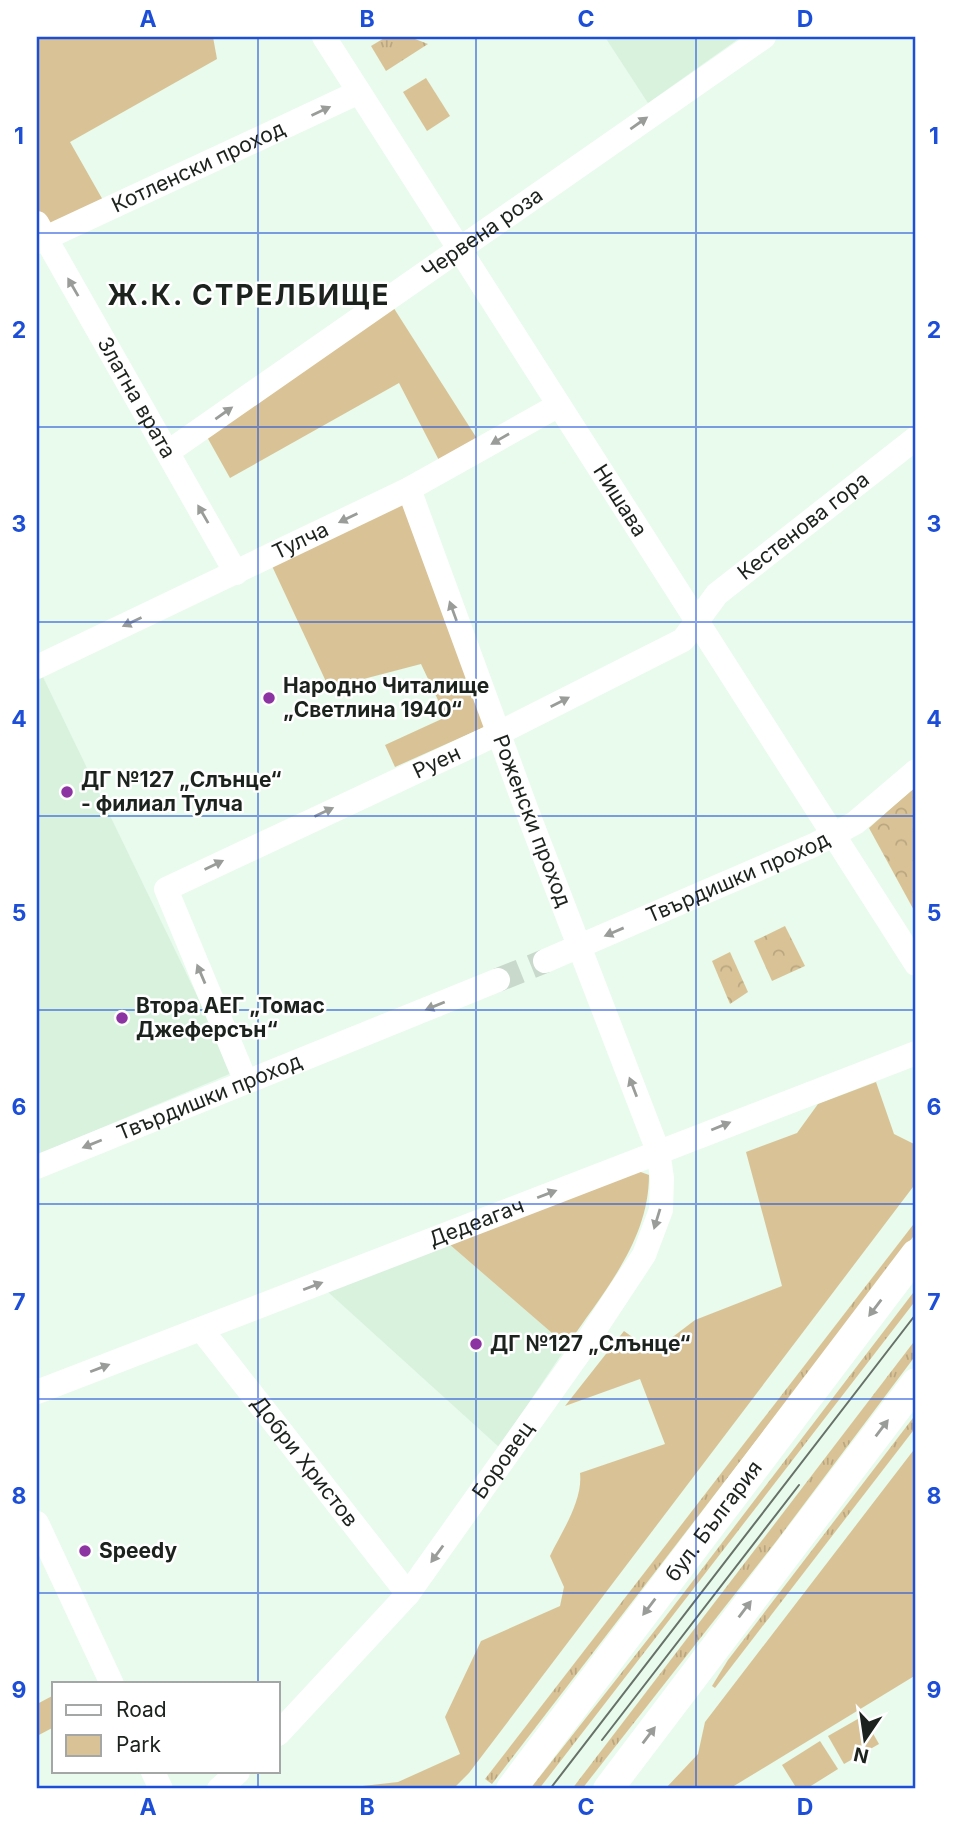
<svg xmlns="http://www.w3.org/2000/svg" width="953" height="1826" font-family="Inter,sans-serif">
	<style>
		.built { fill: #d8f2de }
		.grass { fill: url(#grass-tufts) }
		.forest { fill: url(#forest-crowns) }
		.park { fill: #d9c396 }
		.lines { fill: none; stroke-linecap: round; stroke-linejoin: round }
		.minor-tunnel { stroke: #c9dacd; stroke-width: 24; stroke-dasharray: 24 12; stroke-linecap: butt }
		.minor { stroke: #fff; stroke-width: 24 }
		.major { stroke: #fff; stroke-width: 30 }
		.tram { stroke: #667168; stroke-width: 2 }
		.oneway { fill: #999c99 }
		.grid { fill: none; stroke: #1d4ed8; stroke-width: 2; stroke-opacity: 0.55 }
		.poi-dot { fill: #8c34a1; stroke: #fff; stroke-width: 2.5 }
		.labels { text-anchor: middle; stroke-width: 5; stroke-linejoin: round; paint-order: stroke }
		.street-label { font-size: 21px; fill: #1c221d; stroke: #fff }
		.poi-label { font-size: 21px; font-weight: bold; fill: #1c221d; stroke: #fff; text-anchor: start }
		.district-label { font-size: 28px; font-weight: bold; letter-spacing: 2px; fill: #1c221d; stroke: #fff }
		.neatline { fill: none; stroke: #1d4ed8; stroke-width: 2.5 }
		.grid-label { font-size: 23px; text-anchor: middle; font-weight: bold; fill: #1d4ed8 }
	</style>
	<defs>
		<pattern id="grass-tufts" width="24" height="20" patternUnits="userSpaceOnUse" patternTransform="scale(1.75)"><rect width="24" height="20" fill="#d9c396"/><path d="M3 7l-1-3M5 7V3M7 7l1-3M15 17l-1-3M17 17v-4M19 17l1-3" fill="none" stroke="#baa781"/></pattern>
		<pattern id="forest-crowns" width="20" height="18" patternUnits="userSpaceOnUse" patternTransform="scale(1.75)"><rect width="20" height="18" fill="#d9c396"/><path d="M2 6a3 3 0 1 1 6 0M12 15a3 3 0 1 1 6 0" fill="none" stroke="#baa781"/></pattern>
	</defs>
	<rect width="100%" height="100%" fill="#e8fbec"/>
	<!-- built -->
	<g class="built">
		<polygon points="605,37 741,37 648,103"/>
		<polygon points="41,673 234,1072 37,1155 37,675"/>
		<polygon points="449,1244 567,1346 499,1447 328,1292"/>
	</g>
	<!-- grass -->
	<g class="grass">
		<polygon points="386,37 410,37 428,44 386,71 371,46"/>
		<polygon points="916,1221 916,1233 492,1784 485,1779"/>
		<polygon points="916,1289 916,1300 539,1789 530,1789 663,1620"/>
		<polygon points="916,1339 916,1355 775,1543 582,1789 572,1789"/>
		<polygon points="916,1414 916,1427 715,1688 712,1686 728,1660"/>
	</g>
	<!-- forest -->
	<g class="forest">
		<polygon points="916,786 916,914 869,828"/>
		<polygon points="785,926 805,966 772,981 754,941"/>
		<polygon points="730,952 748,992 730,1004 712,961"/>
	</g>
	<!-- park -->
	<g class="park">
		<polygon points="37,37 213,37 217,59 70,142 108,209 45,238 37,223"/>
		<polygon points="426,78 450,116 427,131 403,92"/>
		<polygon points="388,299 483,448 444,470 399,383 230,478 202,428"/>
		<polygon points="407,502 491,724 395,767 385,745 446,717 421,664 329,688 272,566"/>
		<path d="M876,1082l18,52 22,11v38l-447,590 -16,16h-117l62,-7 62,-28 -15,-37 36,-76 79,-35 4,-19 -14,-31c12,-25 33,-55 30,-83l85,-29 -25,-65 -75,27 59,-75 29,21 42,-32 87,-34 -36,-134 51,-19 21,-29z"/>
		<path d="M638,1171l11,4c0,67 -47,118 -82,171l-118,-102z"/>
		<polygon points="916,1447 916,1675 729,1789 661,1789 666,1788 698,1754 705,1722"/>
		<polygon points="54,1695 54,1727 37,1736 37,1704"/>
		<polygon points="863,1716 879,1744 844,1764 828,1736"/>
		<polygon points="820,1741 838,1769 806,1789 797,1789 782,1765"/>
	</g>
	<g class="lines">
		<!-- minor-tunnel -->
		<polyline class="minor-tunnel" points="498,980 545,961"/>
		<!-- minor -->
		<g class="minor">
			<path id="s1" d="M324,37l592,927"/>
			<path id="s2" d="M37,223l199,350"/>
			<path id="s3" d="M37,242l322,-150"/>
			<path id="s4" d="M168,452l596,-415"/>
			<path id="s5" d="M37,667l372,-178 150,-84"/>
			<path id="s6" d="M545,961l269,-116 41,-22 61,-52"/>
			<path id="s7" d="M246,1082l-80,-193 333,-156 184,-93 34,-46 199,-156"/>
			<path id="s8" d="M37,1167l461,-187"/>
			<path id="s9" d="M201,1329l207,265"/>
			<path id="s10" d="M37,1392l879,-339"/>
			<polyline points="37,1523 112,1684"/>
			<path id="s11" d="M278,1734l130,-140 174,-245 62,-94 17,-45 1,-32 -4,-27 -131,-340 -118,-322"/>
			<polyline points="153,1772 161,1789"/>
			<polyline points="219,1789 238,1772"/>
		</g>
		<!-- major -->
		<g class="major">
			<path id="s12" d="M511,1789l405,-535"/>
			<polyline points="608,1789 916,1383"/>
		</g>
		<!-- tram -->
		<g class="tram">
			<polyline points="602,1740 799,1485"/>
			<polyline points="550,1789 916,1314"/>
		</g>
	</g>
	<!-- one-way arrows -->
	<defs><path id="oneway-solid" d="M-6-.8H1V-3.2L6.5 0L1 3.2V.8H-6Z" transform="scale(1.75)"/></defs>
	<g class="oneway">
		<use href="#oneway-solid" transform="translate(321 111) rotate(-25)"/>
		<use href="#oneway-solid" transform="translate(639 123) rotate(-35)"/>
		<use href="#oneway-solid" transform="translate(73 287) rotate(-120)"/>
		<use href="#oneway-solid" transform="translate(224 413) rotate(-35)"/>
		<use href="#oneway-solid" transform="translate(500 439) rotate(150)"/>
		<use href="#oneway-solid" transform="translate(203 514) rotate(-120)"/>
		<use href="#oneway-solid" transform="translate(348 518) rotate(154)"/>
		<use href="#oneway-solid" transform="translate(453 611) rotate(-110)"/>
		<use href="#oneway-solid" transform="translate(132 622) rotate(155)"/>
		<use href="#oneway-solid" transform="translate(560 702) rotate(-27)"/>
		<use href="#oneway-solid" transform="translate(324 812) rotate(-25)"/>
		<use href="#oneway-solid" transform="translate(214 865) rotate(-26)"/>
		<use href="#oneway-solid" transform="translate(614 932) rotate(157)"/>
		<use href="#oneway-solid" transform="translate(201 974) rotate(-113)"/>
		<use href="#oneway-solid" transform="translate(435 1006) rotate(158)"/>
		<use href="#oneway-solid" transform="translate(633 1087) rotate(-111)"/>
		<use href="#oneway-solid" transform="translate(721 1126) rotate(-22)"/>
		<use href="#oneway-solid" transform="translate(92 1144) rotate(158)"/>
		<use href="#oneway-solid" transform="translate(547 1194) rotate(-21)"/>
		<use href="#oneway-solid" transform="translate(657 1219) rotate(107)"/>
		<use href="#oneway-solid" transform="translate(313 1286) rotate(-21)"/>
		<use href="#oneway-solid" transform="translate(875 1308) rotate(127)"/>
		<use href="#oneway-solid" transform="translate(100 1368) rotate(-21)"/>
		<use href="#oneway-solid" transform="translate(882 1428) rotate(-53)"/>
		<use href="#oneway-solid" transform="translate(437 1554) rotate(126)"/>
		<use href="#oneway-solid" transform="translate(649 1607) rotate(127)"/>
		<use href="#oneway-solid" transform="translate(745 1609) rotate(-53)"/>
		<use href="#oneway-solid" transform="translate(649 1735) rotate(-53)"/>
	</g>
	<!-- grid -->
	<path class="grid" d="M258,37v1647M476,37v1752M696,37v1752M37,233h879M37,427h879M37,622h879M37,816h879M37,1010h879M37,1204h879M37,1399h879M37,1593h879M258,1772v17"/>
	<!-- markers -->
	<g class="poi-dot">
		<circle cx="269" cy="698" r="7"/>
		<circle cx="67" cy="792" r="7"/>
		<circle cx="122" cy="1018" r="7"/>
		<circle cx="476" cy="1344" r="7"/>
		<circle cx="85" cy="1551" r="7"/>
	</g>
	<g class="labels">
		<!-- street labels -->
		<g class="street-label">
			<text dy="7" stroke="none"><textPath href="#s3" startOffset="178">Котленски проход</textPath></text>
			<text dy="7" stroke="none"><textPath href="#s4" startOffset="383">Червена роза</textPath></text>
			<text dy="7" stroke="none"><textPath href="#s2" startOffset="201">Златна врата</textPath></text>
			<text dy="7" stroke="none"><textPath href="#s1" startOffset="550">Нишава</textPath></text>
			<text dy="7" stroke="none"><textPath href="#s7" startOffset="950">Кестенова гора</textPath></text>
			<text dy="7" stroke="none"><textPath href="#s5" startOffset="292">Тулча</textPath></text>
			<text dy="7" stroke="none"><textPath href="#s7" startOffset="508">Руен</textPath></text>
			<text transform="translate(532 821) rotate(69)" y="7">Роженски проход</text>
			<text dy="7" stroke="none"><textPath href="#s6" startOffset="210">Твърдишки проход</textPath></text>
			<text dy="7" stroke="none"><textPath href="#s8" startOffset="186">Твърдишки проход</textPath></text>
			<text dy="7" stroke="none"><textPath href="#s10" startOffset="471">Дедеагач</textPath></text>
			<text dy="7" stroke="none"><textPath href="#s11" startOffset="355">Боровец</textPath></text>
			<text dy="7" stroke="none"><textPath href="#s9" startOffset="168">Добри Христов</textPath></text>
			<text dy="7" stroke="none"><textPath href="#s12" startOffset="336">бул. България</textPath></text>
		</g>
		<!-- poi labels -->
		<g class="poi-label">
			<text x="283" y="693">Народно Читалище<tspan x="283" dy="24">„Светлина 1940“</tspan></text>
			<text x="81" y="787">ДГ №127 „Слънце“<tspan x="81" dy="24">- филиал Тулча</tspan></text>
			<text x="136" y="1013">Втора АЕГ „Томас<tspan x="136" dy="24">Джеферсън“</tspan></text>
			<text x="490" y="1351">ДГ №127 „Слънце“</text>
			<text x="99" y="1558">Speedy</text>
		</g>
		<!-- district labels -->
		<g class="district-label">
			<text x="249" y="305">Ж.К. СТРЕЛБИЩЕ</text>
		</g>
	</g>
	<!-- border -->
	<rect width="953" height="1826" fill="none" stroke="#ffffff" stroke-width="77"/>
	<!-- legend -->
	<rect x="52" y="1682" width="228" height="91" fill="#ffffff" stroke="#a4a7a5" stroke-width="2"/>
	<rect x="66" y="1705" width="35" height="10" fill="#ffffff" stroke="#a4a7a5" stroke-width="2"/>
	<text x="116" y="1717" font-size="21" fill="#1c221d">Road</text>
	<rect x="66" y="1735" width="35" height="21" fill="#d9c396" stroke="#a4a7a5" stroke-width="2"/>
	<text x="116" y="1752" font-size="21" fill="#1c221d">Park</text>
	<!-- north arrow -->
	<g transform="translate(865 1739) rotate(193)" stroke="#ffffff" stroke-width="5" paint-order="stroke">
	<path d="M0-5L12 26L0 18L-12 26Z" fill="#1c221d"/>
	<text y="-10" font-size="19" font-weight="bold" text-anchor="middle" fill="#1c221d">N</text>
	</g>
	<rect x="38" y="38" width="876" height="1749" class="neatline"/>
	<g class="grid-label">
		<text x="148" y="27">A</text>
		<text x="367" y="27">B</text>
		<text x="586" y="27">C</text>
		<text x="805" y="27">D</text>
		<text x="19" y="144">1</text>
		<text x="934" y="144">1</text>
		<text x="19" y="338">2</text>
		<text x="934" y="338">2</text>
		<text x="19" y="532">3</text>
		<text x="934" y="532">3</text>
		<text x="19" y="727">4</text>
		<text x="934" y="727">4</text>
		<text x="19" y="921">5</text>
		<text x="934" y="921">5</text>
		<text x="19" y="1115">6</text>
		<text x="934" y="1115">6</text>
		<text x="19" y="1310">7</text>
		<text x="934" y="1310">7</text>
		<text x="19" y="1504">8</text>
		<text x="934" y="1504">8</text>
		<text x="19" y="1698">9</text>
		<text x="934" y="1698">9</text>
		<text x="148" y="1815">A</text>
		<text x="367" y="1815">B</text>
		<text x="586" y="1815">C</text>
		<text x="805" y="1815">D</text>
	</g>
</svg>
